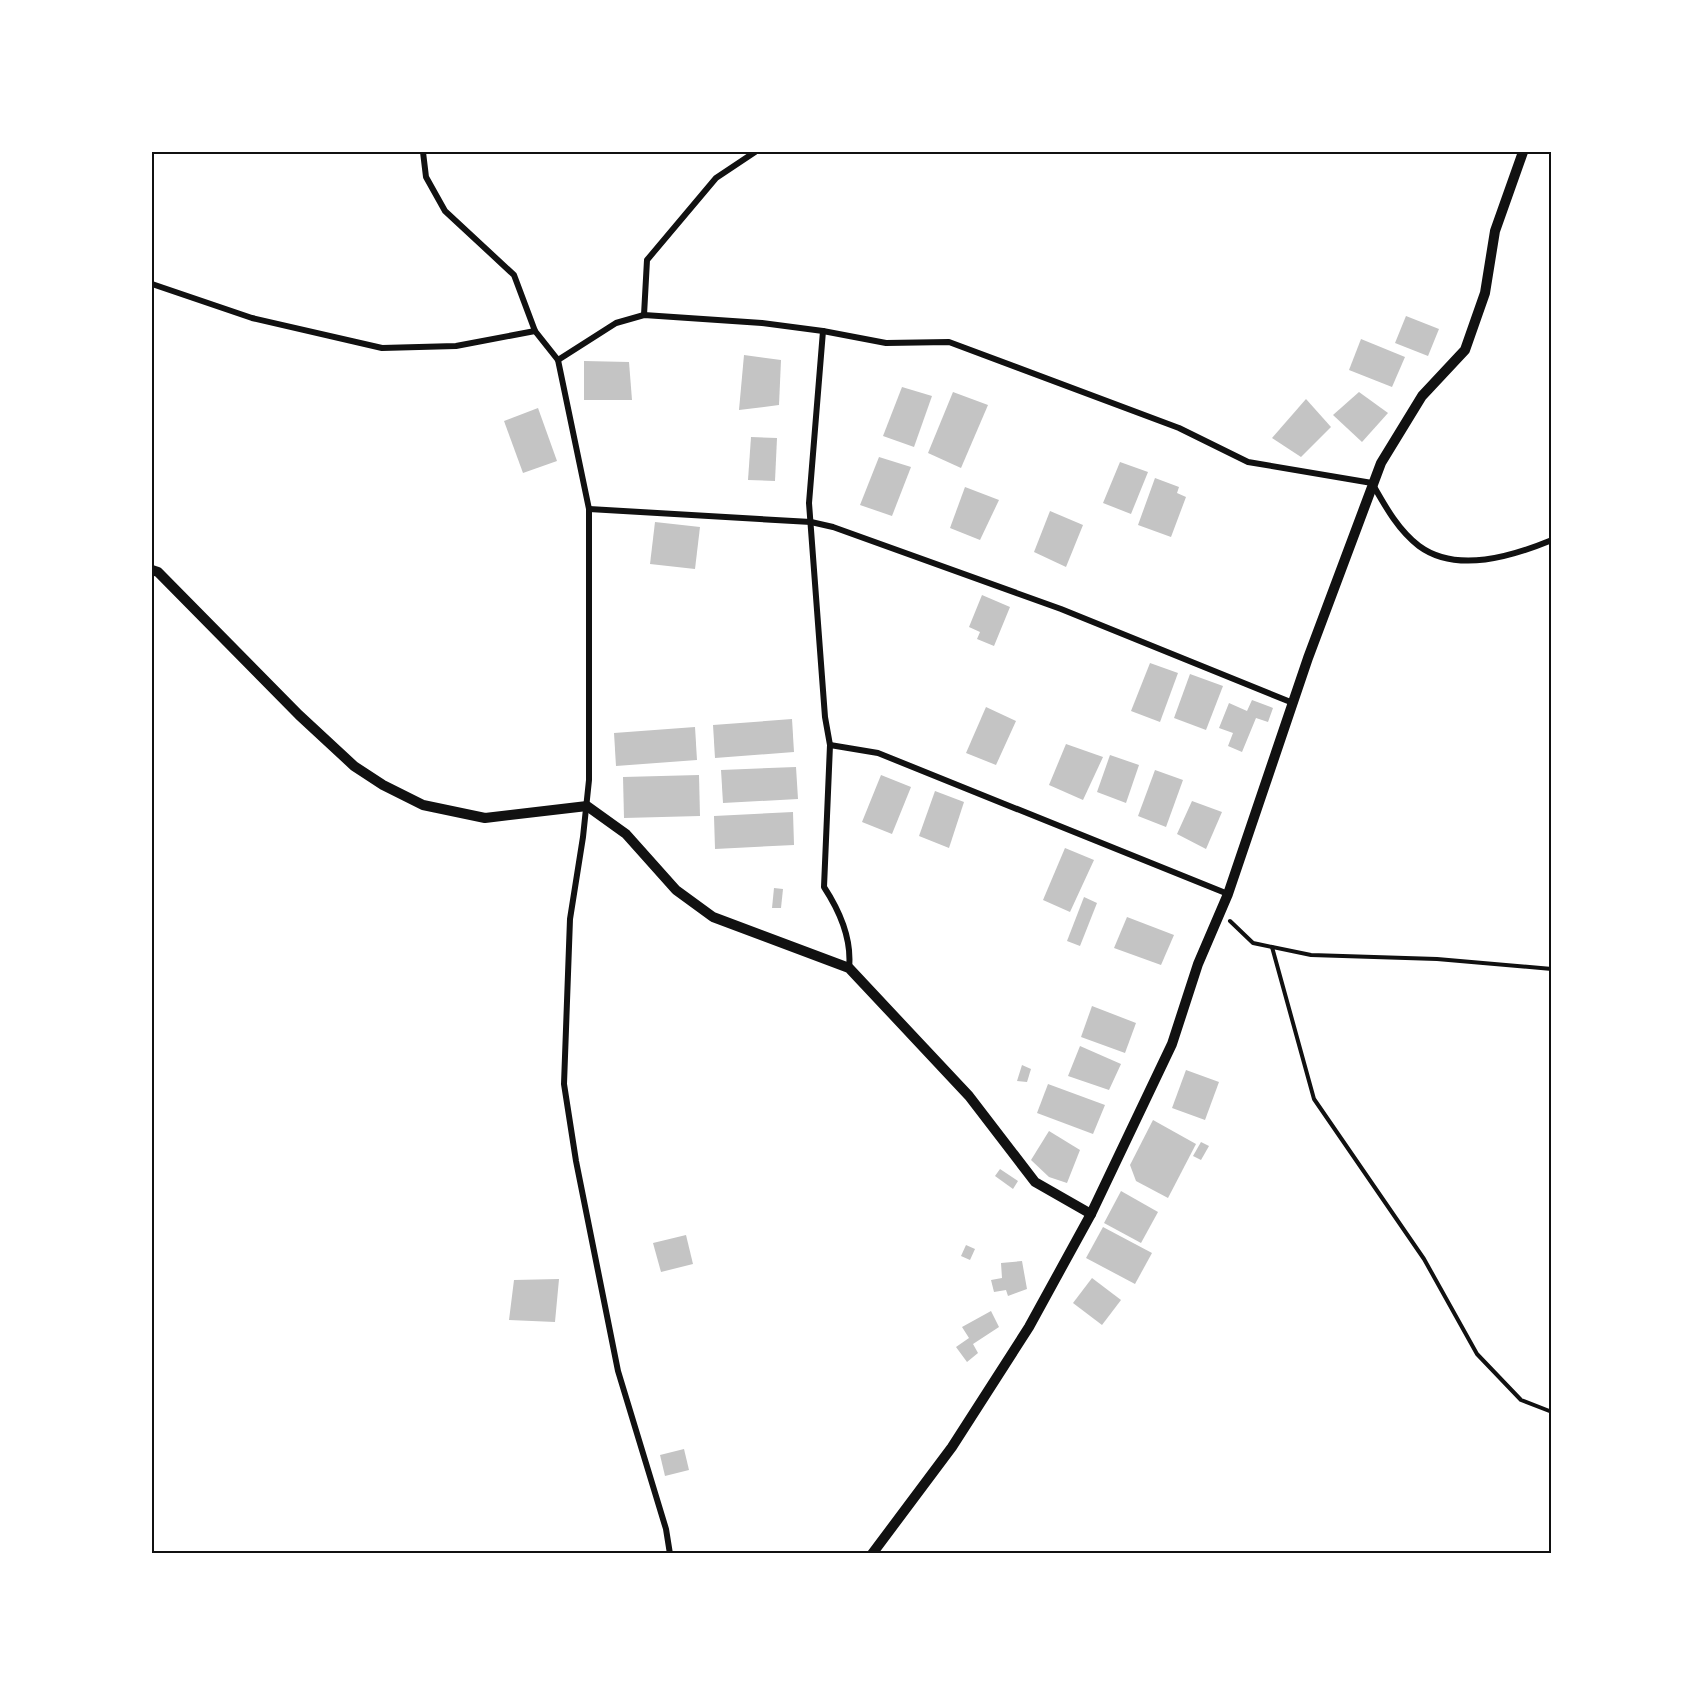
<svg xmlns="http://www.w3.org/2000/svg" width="1703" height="1705" font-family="'Playfair Display',serif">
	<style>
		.building { fill: #c4c4c4 }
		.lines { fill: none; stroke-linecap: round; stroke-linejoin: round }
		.path { stroke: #111; stroke-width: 4 }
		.minor { stroke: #111; stroke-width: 6 }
		.tertiary { stroke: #111; stroke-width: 10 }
		.neatline { fill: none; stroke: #111; stroke-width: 2 }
	</style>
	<rect width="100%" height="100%" fill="#fff"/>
	<!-- building -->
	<g class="building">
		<polygon points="1406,316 1439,329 1428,356 1395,343"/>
		<polygon points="1361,339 1405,357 1392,387 1349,370"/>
		<polygon points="744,355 781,360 779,405 739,410"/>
		<polygon points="584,361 629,362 632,400 584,400"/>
		<polygon points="902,387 932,396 914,447 883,436"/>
		<polygon points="953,392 988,405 961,468 928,453"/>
		<polygon points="1359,392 1388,413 1362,442 1333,415"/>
		<polygon points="1306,399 1331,427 1301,457 1272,438"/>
		<polygon points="538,408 557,461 523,473 504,421"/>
		<polygon points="751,437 777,438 775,481 748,480"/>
		<polygon points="879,457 911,467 892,516 860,505"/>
		<polygon points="1120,462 1148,472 1131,514 1103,503"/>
		<polygon points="1155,478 1179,487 1177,493 1186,497 1171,537 1138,525"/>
		<polygon points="965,487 999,500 980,540 950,528"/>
		<polygon points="1050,511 1083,525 1066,567 1034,552"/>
		<polygon points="655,522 700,527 695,569 650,564"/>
		<polygon points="982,595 1010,607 994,646 977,639 980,632 969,627"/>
		<polygon points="1150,663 1178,673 1160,722 1131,711"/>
		<polygon points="1190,674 1223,686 1206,730 1174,718"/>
		<polygon points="1252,700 1273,708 1268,722 1256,718 1242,752 1228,746 1233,733 1219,728 1229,703 1247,711"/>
		<polygon points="986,707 1016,721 996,765 966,753"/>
		<polygon points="792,719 794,752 715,758 713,725"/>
		<polygon points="695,727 697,760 616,766 614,733"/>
		<polygon points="1066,744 1103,757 1083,800 1049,785"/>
		<polygon points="1110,755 1139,765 1126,803 1097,792"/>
		<polygon points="796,767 798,799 723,803 721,770"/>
		<polygon points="1155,770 1183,780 1166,827 1138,816"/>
		<polygon points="699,775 700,816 624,818 623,777"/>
		<polygon points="881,775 911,787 892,834 862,822"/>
		<polygon points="935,791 964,802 949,848 919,836"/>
		<polygon points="1192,801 1222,812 1206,849 1177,834"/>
		<polygon points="793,812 794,845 715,849 714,816"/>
		<polygon points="1065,848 1094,860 1070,912 1043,900"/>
		<polygon points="774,888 783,889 781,908 772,908"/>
		<polygon points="1084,897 1097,903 1080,946 1067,941"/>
		<polygon points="1127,917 1174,935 1161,965 1114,948"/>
		<polygon points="1092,1006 1136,1023 1125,1053 1081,1037"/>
		<polygon points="1080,1046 1121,1064 1109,1090 1068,1076"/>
		<polygon points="1022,1065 1031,1069 1027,1082 1017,1081"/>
		<polygon points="1186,1070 1219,1082 1205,1120 1172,1108"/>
		<polygon points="1048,1084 1105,1105 1093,1134 1037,1113"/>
		<polygon points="1153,1120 1196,1144 1168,1198 1136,1181 1130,1165"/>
		<polygon points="1049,1131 1080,1150 1067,1183 1049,1177 1031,1160"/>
		<polygon points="1201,1142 1209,1146 1201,1160 1193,1156"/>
		<polygon points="1000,1169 1018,1181 1013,1189 995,1176"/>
		<polygon points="1121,1191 1158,1212 1141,1243 1104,1223"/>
		<polygon points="1103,1227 1152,1253 1135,1284 1086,1258"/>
		<polygon points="686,1235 693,1264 661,1272 653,1243"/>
		<polygon points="966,1245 975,1249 970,1260 961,1256"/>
		<polygon points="1022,1261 1027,1289 1008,1296 1006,1290 994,1292 991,1280 1002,1278 1001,1263"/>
		<polygon points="1092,1278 1121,1300 1102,1325 1073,1303"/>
		<polygon points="559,1279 555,1322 509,1320 514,1280"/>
		<polygon points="991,1311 999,1327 973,1344 978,1353 967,1362 956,1347 969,1338 962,1327"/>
		<polygon points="684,1449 689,1470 665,1476 660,1455"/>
	</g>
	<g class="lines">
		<!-- path -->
		<g class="path">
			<polyline points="1230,921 1253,943 1311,955 1437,959 1552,969"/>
			<polyline points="1272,947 1314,1099 1424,1259 1477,1354 1521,1400 1552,1412"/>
		</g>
		<!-- minor -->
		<g class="minor">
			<polyline points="423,152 426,177 445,211 514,275 535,331 558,360 589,509 589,780 583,837 570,919 564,1084 576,1161 618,1371 666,1529 670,1554"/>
			<polyline points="152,284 252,318 382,348 456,346 535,331"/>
			<polyline points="644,315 647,260 716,178 755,152"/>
			<path d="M823,331l-14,172 16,214 5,28 -6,142c15,23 28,53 25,81"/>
			<path d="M558,360l58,-37 28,-8 118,8 61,8 63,12 63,-1 230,86 69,34 124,21c13,23 26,47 47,63 38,28 94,10 133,-6"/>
			<polyline points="589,509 811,522 833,527 1061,609 1293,703"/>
			<polyline points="830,745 878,753 1228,894"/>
		</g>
		<!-- tertiary -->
		<g class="tertiary">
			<polyline points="152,570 158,572 299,715 354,766 383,785 423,805 485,818 587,806 626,834 676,890 713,917 849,968 969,1096 1035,1182 1091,1214"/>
			<polyline points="872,1554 952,1447 1029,1327 1091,1214 1172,1044 1198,964 1228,894 1308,658 1381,463 1422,396 1465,350 1485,293 1495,231 1523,152"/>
		</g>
	</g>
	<!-- border -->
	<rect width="1703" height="1705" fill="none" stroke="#ffffff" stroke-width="306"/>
	<rect x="153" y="153" width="1397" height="1399" class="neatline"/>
</svg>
